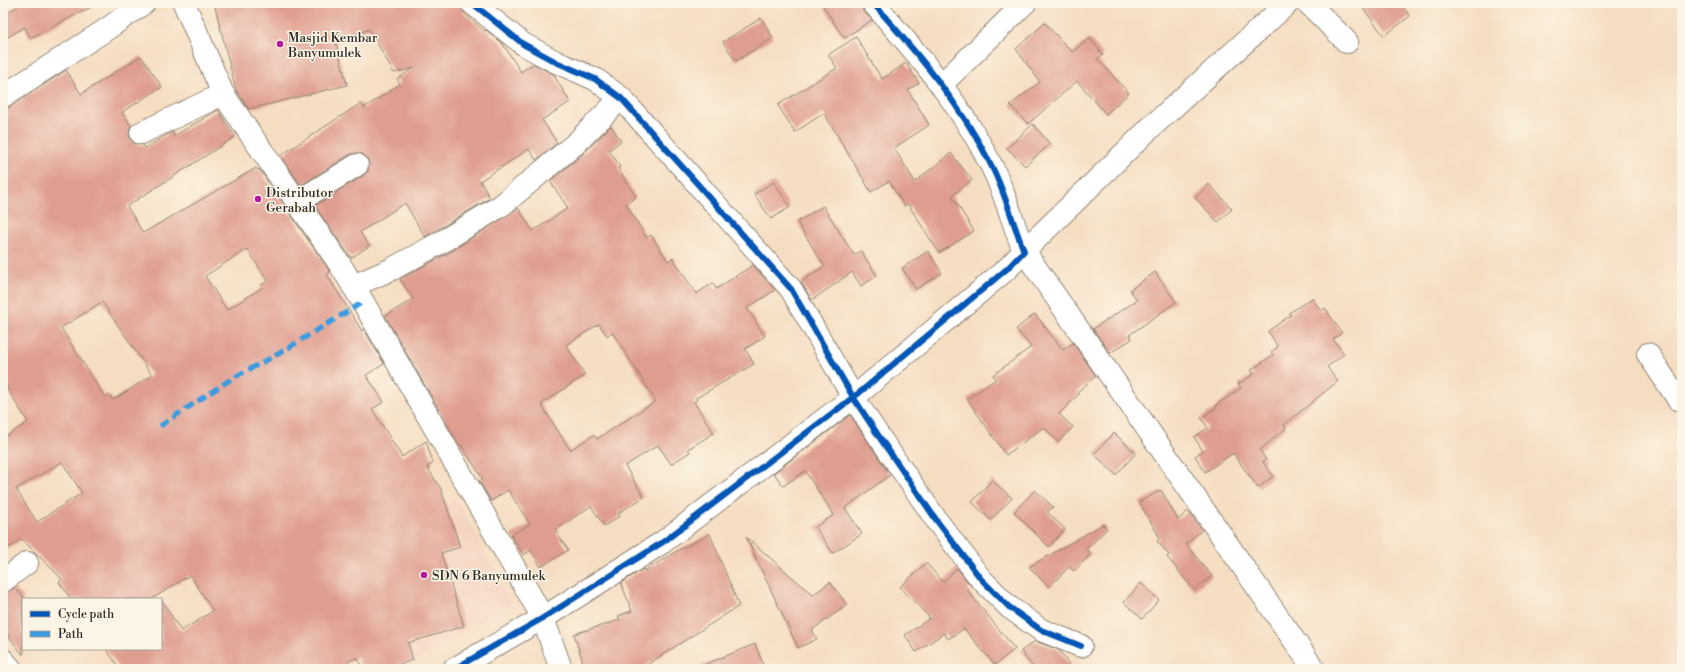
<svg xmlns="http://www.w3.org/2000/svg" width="1685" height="672" font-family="'Libre Bodoni',serif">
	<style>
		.built { fill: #f5d3c1 }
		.building { fill: #df9d8f; fill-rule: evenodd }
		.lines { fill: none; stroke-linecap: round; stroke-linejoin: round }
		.minor-casing { stroke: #908476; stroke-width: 24 }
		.minor { stroke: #fff; stroke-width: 22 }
		.quiet { stroke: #3d9ce1; stroke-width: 5; stroke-dasharray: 10 5; stroke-linecap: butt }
		.cycleway-casing { stroke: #fcf5e5; stroke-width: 8 }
		.cycleway { stroke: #0057b8; stroke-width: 6 }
		.poi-dot { fill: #b5179e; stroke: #fcf5e5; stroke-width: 1.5 }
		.labels { text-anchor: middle; stroke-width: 3; stroke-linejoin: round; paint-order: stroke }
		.poi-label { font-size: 13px; fill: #2b2b2b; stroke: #fcf5e5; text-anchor: start }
	</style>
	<rect width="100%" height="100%" fill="#fcf5e5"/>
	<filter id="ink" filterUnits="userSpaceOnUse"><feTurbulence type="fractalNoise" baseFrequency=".025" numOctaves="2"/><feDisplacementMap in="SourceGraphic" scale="8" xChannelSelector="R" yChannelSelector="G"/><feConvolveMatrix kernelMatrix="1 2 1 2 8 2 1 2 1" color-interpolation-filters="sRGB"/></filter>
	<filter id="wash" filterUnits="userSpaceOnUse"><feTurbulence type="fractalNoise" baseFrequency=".012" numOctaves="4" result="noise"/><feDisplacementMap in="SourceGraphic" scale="16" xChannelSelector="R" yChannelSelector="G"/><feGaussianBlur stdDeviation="0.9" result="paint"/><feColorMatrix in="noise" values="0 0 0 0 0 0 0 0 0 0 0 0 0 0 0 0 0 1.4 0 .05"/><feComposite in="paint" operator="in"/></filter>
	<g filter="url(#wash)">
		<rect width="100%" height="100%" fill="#f5ddc1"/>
		<!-- built -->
		<polygon class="built" points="456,500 511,603 402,669 394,669 340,547"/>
		<g id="blocks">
			<!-- building -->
			<g class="building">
				<polygon points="23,3 99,3 30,38 25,27 3,40 3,15"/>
				<polygon points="214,3 460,3 464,13 484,31 486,30 502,43 521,72 533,64 553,74 570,102 542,120 557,143 536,160 529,149 480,181 490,198 425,237 405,203 360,232 369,246 351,258 315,206 364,175 368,171 369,165 367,158 363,154 356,153 351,154 301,185 280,156 361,103 364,108 400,84 397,79 414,68 394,73 369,29 336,43 347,85 249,109 236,90"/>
				<polygon points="821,3 861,3 863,11 872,20 844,38"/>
				<polygon points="1359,3 1400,3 1410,16 1384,36"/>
				<polygon points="761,18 773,38 736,61 723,42"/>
				<polygon points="1045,23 1072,52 1090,38 1103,55 1097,59 1129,93 1106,114 1077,81 1028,124 1010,105 1040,82 1016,49"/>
				<polygon points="856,37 882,79 906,63 919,83 908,90 929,125 894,148 915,182 951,153 972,180 952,196 974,231 939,253 908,204 904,206 889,181 871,192 824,113 795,132 778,105 837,68 828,55"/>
				<path d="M141,56l21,31 -40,25 9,14 -2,6 1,7 4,4 9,2 2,3 27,-16 2,4 44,-26 17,27 -108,69 16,27 113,-65 2,2 1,-1 70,101 1,2 -3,3 35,56 2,-2 20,35 -18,11 18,27 -12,7 30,48 24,-16 7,22 -6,4 14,22 19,58 -19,6 23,73 -56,17 5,17 -27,9h-23l-6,-12 -20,12h-217l-14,-20h55v-50l20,32 32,-20 -23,-36 -38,24h-81l-12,-17 3,-3 -40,-40 -19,13v-114l25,-16 -25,-40v-274l7,-1 56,-37 15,24zM247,249l21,32 -7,4 2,2 -36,23 -22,-34zM102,302l50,73 -39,25 -4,-5 -4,2 -44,-69zM62,462l20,31 -45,29 -21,-33z"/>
				<polygon points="1033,124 1050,144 1025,166 1007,148"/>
				<path d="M611,126l10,15 -12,9 11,17 -2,1 18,29 -10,7 21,34 4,-3 17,26 5,-3 23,36 17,-11 3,6 37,-24 22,25 -28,18 18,28 -20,13 9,15 -58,34 1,2 -3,2 20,31 -26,16 2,3 -19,12 -13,-19 -33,21 19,31 -26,16 2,3 -16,10 -13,-20 -36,24 13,20 -27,17 -10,-17 -7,5 -13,-20 19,-11 -22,-34 -17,11 -12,-20 4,-2 -22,-34 -1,1 -75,-130 28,-17 -13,-20 52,-28 66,-43 15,23 35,-23 -18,-27 33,-27zM599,324l8,12 5,-4 44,69 -59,38 -3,-4 -24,15 -29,-46 44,-29 -19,-30z"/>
				<polygon points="774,182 790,207 771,219 754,194"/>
				<polygon points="1209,184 1232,209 1218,222 1195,198"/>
				<polygon points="823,206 854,255 861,251 877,276 861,286 852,272 812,300 801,282 824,266 797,222"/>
				<polygon points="928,251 942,273 916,289 902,268"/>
				<polygon points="1155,272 1176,302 1129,335 1132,339 1110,353 1093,329 1137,300 1130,290"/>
				<polygon points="1312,298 1321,311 1325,308 1342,333 1333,339 1344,354 1327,367 1338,381 1284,425 1286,428 1260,450 1266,460 1263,462 1273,476 1258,488 1233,453 1205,472 1195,456 1203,451 1194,437 1208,428 1201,418 1217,407 1216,405 1241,388 1238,384 1254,374 1251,370 1273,355 1271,352 1278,347 1268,331 1291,315 1289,313"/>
				<polygon points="1035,314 1063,350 1073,343 1096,376 1077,392 1079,394 1059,414 1073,427 1058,442 1044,427 1006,455 967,399 996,379 993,375 1031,347 1016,329"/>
				<polygon points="850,415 890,475 845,508 862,534 833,553 815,527 834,515 805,471 783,486 774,473"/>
				<polygon points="1114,433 1136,453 1116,475 1094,454"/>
				<polygon points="992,480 1012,498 991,520 972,502"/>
				<polygon points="1035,490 1053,507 1047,512 1065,529 1049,547 1014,512"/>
				<polygon points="1161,490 1178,520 1188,511 1202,530 1186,544 1212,576 1194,590 1167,557 1169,555 1157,541 1160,538 1139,502"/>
				<polygon points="1103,524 1107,529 1086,549 1091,554 1074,571 1069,567 1049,587 1029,567"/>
				<polygon points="710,534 739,606 640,669 585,669 574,634 620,620 618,616 632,611 621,583 643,569 644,571 682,548"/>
				<polygon points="746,537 813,595 830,582 847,605 812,630 817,639 798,648"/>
				<polygon points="926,563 943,582 957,568 971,586 967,590 1015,649 995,665 964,629 948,639 944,633 916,652 905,635 930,618 900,587"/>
				<polygon points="1141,583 1159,600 1142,619 1124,602"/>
				<polygon points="14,588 23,596 23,655 3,629 3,593"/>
				<polygon points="1035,641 1059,650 1072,669 1034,669 1021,651"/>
				<polygon points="755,644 765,669 696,669 696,668"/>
			</g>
		</g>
	</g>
	<g filter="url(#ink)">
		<use href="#blocks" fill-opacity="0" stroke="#908476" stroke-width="1"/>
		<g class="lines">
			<defs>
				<g id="minor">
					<polyline points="184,3 223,94 339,263 363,302 543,618 561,669"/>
					<polyline points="472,3 523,44 556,62 595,79 621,98 791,289 853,397 880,438 937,521 981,579 1009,607 1041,630 1081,646"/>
					<polyline points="1288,3 1149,129 1024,251 1314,669"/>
					<polyline points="1308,3 1347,42"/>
					<polyline points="942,84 1025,3"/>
					<polyline points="3,96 104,31 144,3"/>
					<polyline points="141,133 223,94"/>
					<polyline points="297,202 357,165"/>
					<polyline points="353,286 392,269 445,240 502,205 575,144 621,98"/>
					<polyline points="1648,354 1678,399 1682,396"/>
					<polyline points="3,581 27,563"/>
					<polyline points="3,660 11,669"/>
					<path d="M454,669l89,-51 120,-76 196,-149 149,-125 16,-17c-12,-29 -19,-60 -34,-88 -30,-60 -73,-110 -117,-160"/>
				</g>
			</defs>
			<!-- minor casing -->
			<use href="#minor" class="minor-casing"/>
			<!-- minor -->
			<use href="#minor" class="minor"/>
			<!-- quiet -->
			<polyline class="quiet" points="160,426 231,379 280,353 363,302"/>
			<defs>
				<g id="cycleway">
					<polyline points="472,3 523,44 556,62 595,79 621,98 791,289 853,397 880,438 937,521 981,579 1009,607 1041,630 1081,646"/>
					<path d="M454,669l89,-51 120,-76 196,-149 149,-125 16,-17c-12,-29 -19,-60 -34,-88 -30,-60 -73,-110 -117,-160"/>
				</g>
			</defs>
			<!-- cycleway casing -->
			<use href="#cycleway" class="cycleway-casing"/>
			<!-- cycleway -->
			<use href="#cycleway" class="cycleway"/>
		</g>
	</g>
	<!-- markers -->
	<g class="poi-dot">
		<circle cx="280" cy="44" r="4"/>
		<circle cx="258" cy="199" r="4"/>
		<circle cx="424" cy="575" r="4"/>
	</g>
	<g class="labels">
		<!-- poi labels -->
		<g class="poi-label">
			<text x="288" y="42">Masjid Kembar<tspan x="288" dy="15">Banyumulek</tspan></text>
			<text x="266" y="197">Distributor<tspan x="266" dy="15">Gerabah</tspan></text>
			<text x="432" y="580">SDN 6 Banyumulek</text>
		</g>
	</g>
	<!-- margin -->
	<rect width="1685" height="672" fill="none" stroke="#fcf5e5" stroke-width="16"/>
	<!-- legend -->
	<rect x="22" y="598" width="140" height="52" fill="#fcf5e5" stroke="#a8a49b"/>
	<rect x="30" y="611" width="20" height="6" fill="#0057b8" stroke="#a8a49b"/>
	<text x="58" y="618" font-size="12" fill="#2b2b2b">Cycle path</text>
	<rect x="30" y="631" width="20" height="6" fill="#3d9ce1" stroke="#a8a49b"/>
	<text x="58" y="638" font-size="12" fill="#2b2b2b">Path</text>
</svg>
